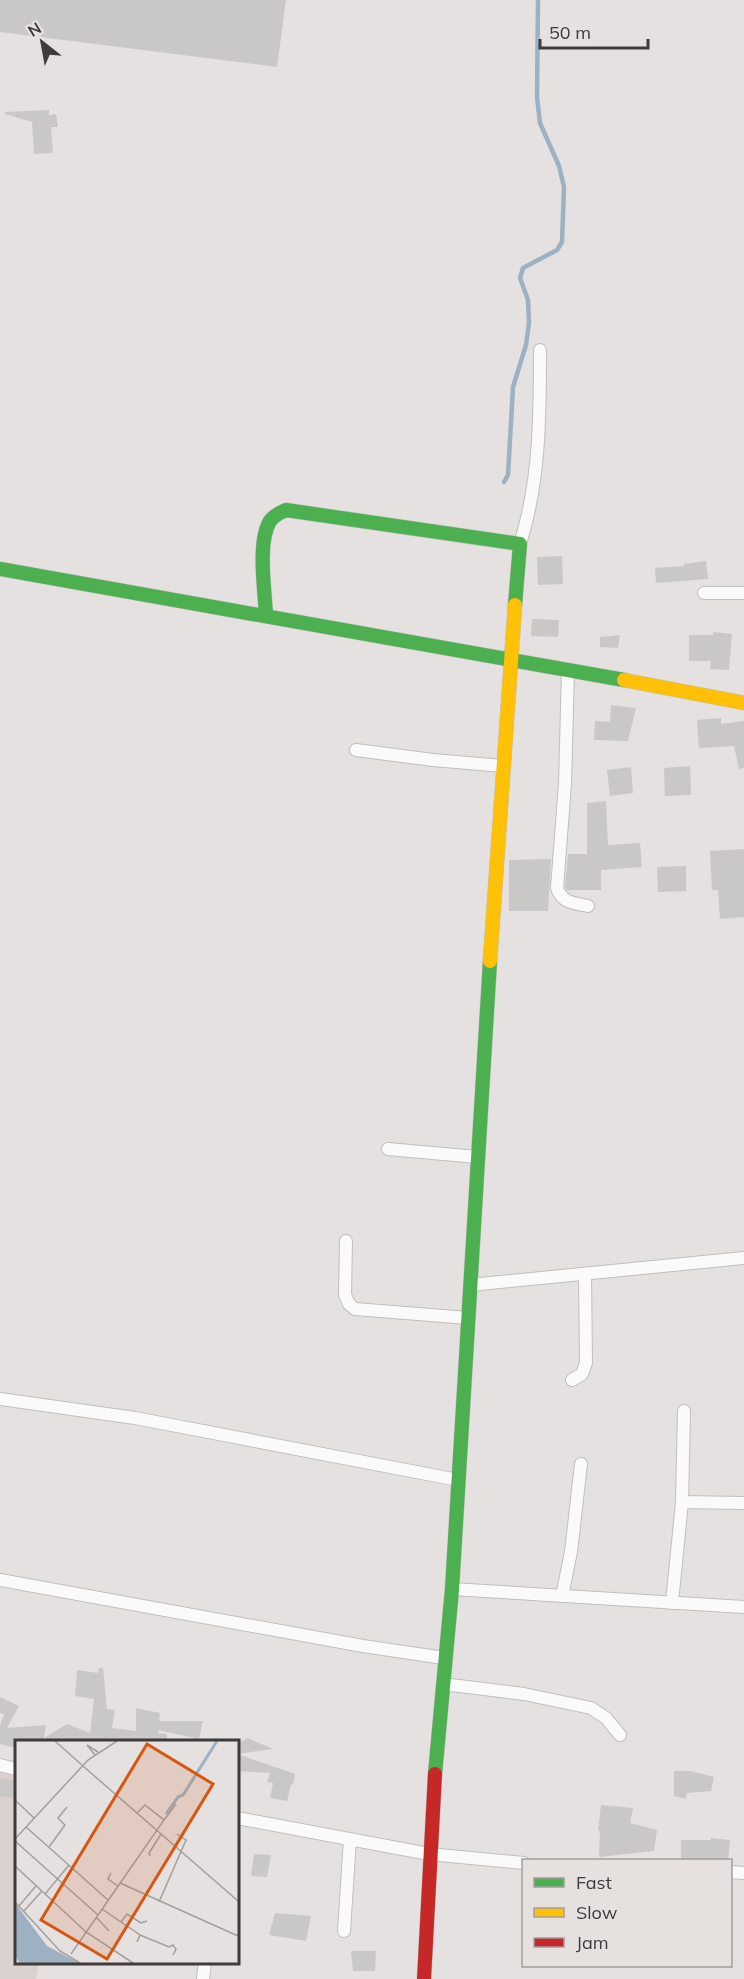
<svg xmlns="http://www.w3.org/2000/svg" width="744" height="1979" font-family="Mulish,sans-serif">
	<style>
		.built { fill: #dbd2cf }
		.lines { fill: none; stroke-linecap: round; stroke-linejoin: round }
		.stream { stroke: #9db1c2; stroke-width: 4.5 }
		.building { fill: #cac8c7 }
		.street-casing { stroke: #c1bfbe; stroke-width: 14 }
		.fast-casing { stroke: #c1bfbe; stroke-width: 15 }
		.slow-casing { stroke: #c1bfbe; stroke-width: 15 }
		.jam-casing { stroke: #c1bfbe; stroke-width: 15 }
		.street { stroke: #fbfafa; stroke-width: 12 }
		.fast { stroke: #4caf50; stroke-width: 14 }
		.slow { stroke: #ffc107; stroke-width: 14 }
		.jam { stroke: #c62828; stroke-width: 14 }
		.inset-river { fill: none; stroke: #9db1c2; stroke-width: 3 }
		.inset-road { fill: none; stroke: #a29f9e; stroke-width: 1.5 }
		.view { fill: #d75611; fill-opacity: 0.15; stroke: #d75611; stroke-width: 3 }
		.inset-edge { fill: none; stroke: #3e3b3a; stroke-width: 3 }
	</style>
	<rect width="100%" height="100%" fill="#e4e1e0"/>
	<!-- built -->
	<polygon class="built" points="0,1767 16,1771 16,1962 39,1963 36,1979 0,1979"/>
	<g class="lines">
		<!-- stream -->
		<polyline class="stream" points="504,482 508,475 513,387 526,345 529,323 528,300 520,278 523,268 557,250 562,242 564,187 559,166 540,123 537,97 538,0"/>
	</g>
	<!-- building -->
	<g class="building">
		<polygon points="0,0 286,0 277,67 0,32"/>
		<polygon points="49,110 49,115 56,114 58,127 51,127 53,153 34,154 32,122 5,114 5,112"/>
		<polygon points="562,556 563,584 538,585 537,557"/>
		<polygon points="706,561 708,579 656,583 655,568 684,566 684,564"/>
		<polygon points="532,619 559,620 558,637 531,636"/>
		<polygon points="713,632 732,634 729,670 710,669 711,661 689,661 689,635 713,635"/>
		<polygon points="620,635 618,648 600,647 600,637"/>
		<polygon points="611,705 636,708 628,741 594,740 595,721 610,722"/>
		<polygon points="721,718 721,724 744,721 744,768 739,769 734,746 699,748 697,720"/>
		<polygon points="690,766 691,795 665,796 664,768"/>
		<polygon points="631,767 633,793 610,796 607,770"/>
		<polygon points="606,801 608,845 640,843 642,867 601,870 601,890 567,890 565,887 568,854 587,854 587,803"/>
		<polygon points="744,849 744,917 720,919 718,890 712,890 710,851"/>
		<polygon points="551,859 548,911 509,911 509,860"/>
		<polygon points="686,866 686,891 658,892 657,867"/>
		<polygon points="99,1668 103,1668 107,1709 115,1710 112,1728 136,1731 136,1708 160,1713 159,1721 203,1721 199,1739 158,1730 158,1733 167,1734 167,1742 16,1742 15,1748 0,1744 0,1726 4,1714 0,1713 0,1697 19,1706 7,1728 46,1725 44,1738 67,1724 90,1733 94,1699 75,1696 77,1670 98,1673"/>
		<polygon points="248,1738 273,1749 237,1754 237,1744"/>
		<polygon points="237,1754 295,1774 293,1785 291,1784 287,1801 270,1798 273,1783 267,1782 270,1773 237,1771"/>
		<polygon points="674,1771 691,1771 714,1777 711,1791 687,1793 686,1799 674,1796"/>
		<polygon points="0,1778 16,1781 16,1799 0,1796"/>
		<polygon points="601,1805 633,1808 630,1823 657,1830 654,1851 599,1857 600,1831 598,1831"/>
		<polygon points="711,1838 730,1840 728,1860 681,1860 681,1840 711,1840"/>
		<polygon points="254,1854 271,1855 267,1877 251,1876"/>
		<polygon points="275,1913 311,1916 306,1941 269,1935"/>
		<polygon points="351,1951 376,1951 375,1971 353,1971"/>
	</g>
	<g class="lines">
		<defs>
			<g id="street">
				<path d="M520,544c20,-63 20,-129 20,-194"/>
				<polyline points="704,593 744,593"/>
				<path d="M568,670l-3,114 -8,104c5,15 17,15 31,18"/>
				<polyline points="356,750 433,760 503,766"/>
				<polyline points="388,1149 477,1157"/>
				<polyline points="346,1241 345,1295 349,1304 355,1309 468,1318"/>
				<polyline points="470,1285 744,1258"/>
				<polyline points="572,1380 582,1374 586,1363 585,1274"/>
				<polyline points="0,1399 135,1418 458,1480"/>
				<polyline points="682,1502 684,1411"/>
				<polyline points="0,1580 363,1646 444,1658"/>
				<polyline points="452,1589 744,1607"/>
				<polyline points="562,1596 571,1552 581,1464"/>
				<polyline points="672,1603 682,1502 744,1503"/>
				<polyline points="443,1684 524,1694 591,1708 606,1718 620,1735"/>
				<polyline points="0,1765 16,1769"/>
				<polyline points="237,1818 429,1854 524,1863"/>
				<polyline points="730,1872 744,1873"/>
				<polyline points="344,1931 350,1839"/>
				<polyline points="203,1979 205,1962"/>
			</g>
			<g id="fast">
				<polyline points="0,569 624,680"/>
				<path d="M266,616c-1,-25 -9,-74 4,-95 4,-6 10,-8 16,-11l234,34 -5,61"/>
				<polyline points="435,1774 452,1589 490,961"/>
			</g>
			<g id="slow">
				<polyline points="624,680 744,703"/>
				<polyline points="490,961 515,605"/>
			</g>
			<polyline id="jam" points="424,1979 435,1774"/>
		</defs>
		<!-- street casing -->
		<use href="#street" class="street-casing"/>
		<!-- fast casing -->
		<use href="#fast" class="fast-casing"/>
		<!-- slow casing -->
		<use href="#slow" class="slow-casing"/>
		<!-- jam casing -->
		<use href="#jam" class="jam-casing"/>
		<!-- street -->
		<use href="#street" class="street"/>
		<!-- fast -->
		<use href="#fast" class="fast"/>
		<!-- slow -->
		<use href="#slow" class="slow"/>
		<!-- jam -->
		<use href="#jam" class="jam"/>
	</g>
	<!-- overview -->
	<g transform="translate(15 1740)">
		<rect width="224" height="224" fill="#e4e1e0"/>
		<path d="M0,163l32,43 32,17h-59l-5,-7z" fill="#9db1c2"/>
		<path class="inset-river" d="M151,74l12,-17 5,-2 34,-54"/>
		<path class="inset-road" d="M40,1l28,25M80,15l-8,-10 11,7M68,26l155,135M0,60l19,18M149,80l12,-16M11,87l82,73M0,99l73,-79 29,-19M0,101l83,74M34,107l16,-22 -7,-7 9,-11M135,116l-1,-3 12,-19M0,126l71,66 47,31M96,133l-3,6 10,7M105,143l118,53M30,154l24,-29M0,162l45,49 20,12M144,162l27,-62 -9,-6M3,167l18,-21M87,169l38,26 -3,7M8,172l19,-21M81,177l13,14M106,182l6,-8 14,9 6,-2M125,195l29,12 4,-2 3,4 -3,6M56,214l93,-134 -19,-15 -8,8"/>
		<path class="view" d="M132,4l66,40 -106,175 -66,-39z"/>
		<rect width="224" height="224" class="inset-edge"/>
	</g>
	<!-- legend -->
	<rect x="522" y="1859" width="210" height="108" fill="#e6e0de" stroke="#a39e9c" stroke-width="1.5"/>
	<rect x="534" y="1878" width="30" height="9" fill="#4caf50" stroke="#a39e9c" stroke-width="1.5"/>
	<text x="576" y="1889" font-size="18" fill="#3e3b3a">Fast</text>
	<rect x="534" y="1908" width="30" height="9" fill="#ffc107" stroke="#a39e9c" stroke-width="1.5"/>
	<text x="576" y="1919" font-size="18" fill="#3e3b3a">Slow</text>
	<rect x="534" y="1938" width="30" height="9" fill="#c62828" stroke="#a39e9c" stroke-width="1.5"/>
	<text x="576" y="1949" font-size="18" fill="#3e3b3a">Jam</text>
	<!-- north arrow -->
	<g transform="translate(42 42) rotate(329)" stroke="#e6e0de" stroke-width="4.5" paint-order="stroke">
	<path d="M0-4.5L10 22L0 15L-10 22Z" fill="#3e3b3a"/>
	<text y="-9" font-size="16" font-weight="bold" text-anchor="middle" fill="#3e3b3a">N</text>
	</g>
	<!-- scale -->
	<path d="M540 39v9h108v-9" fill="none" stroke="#3e3b3a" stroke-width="3"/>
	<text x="549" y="39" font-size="18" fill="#3e3b3a" stroke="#e6e0de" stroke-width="4.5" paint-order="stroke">50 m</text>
</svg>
